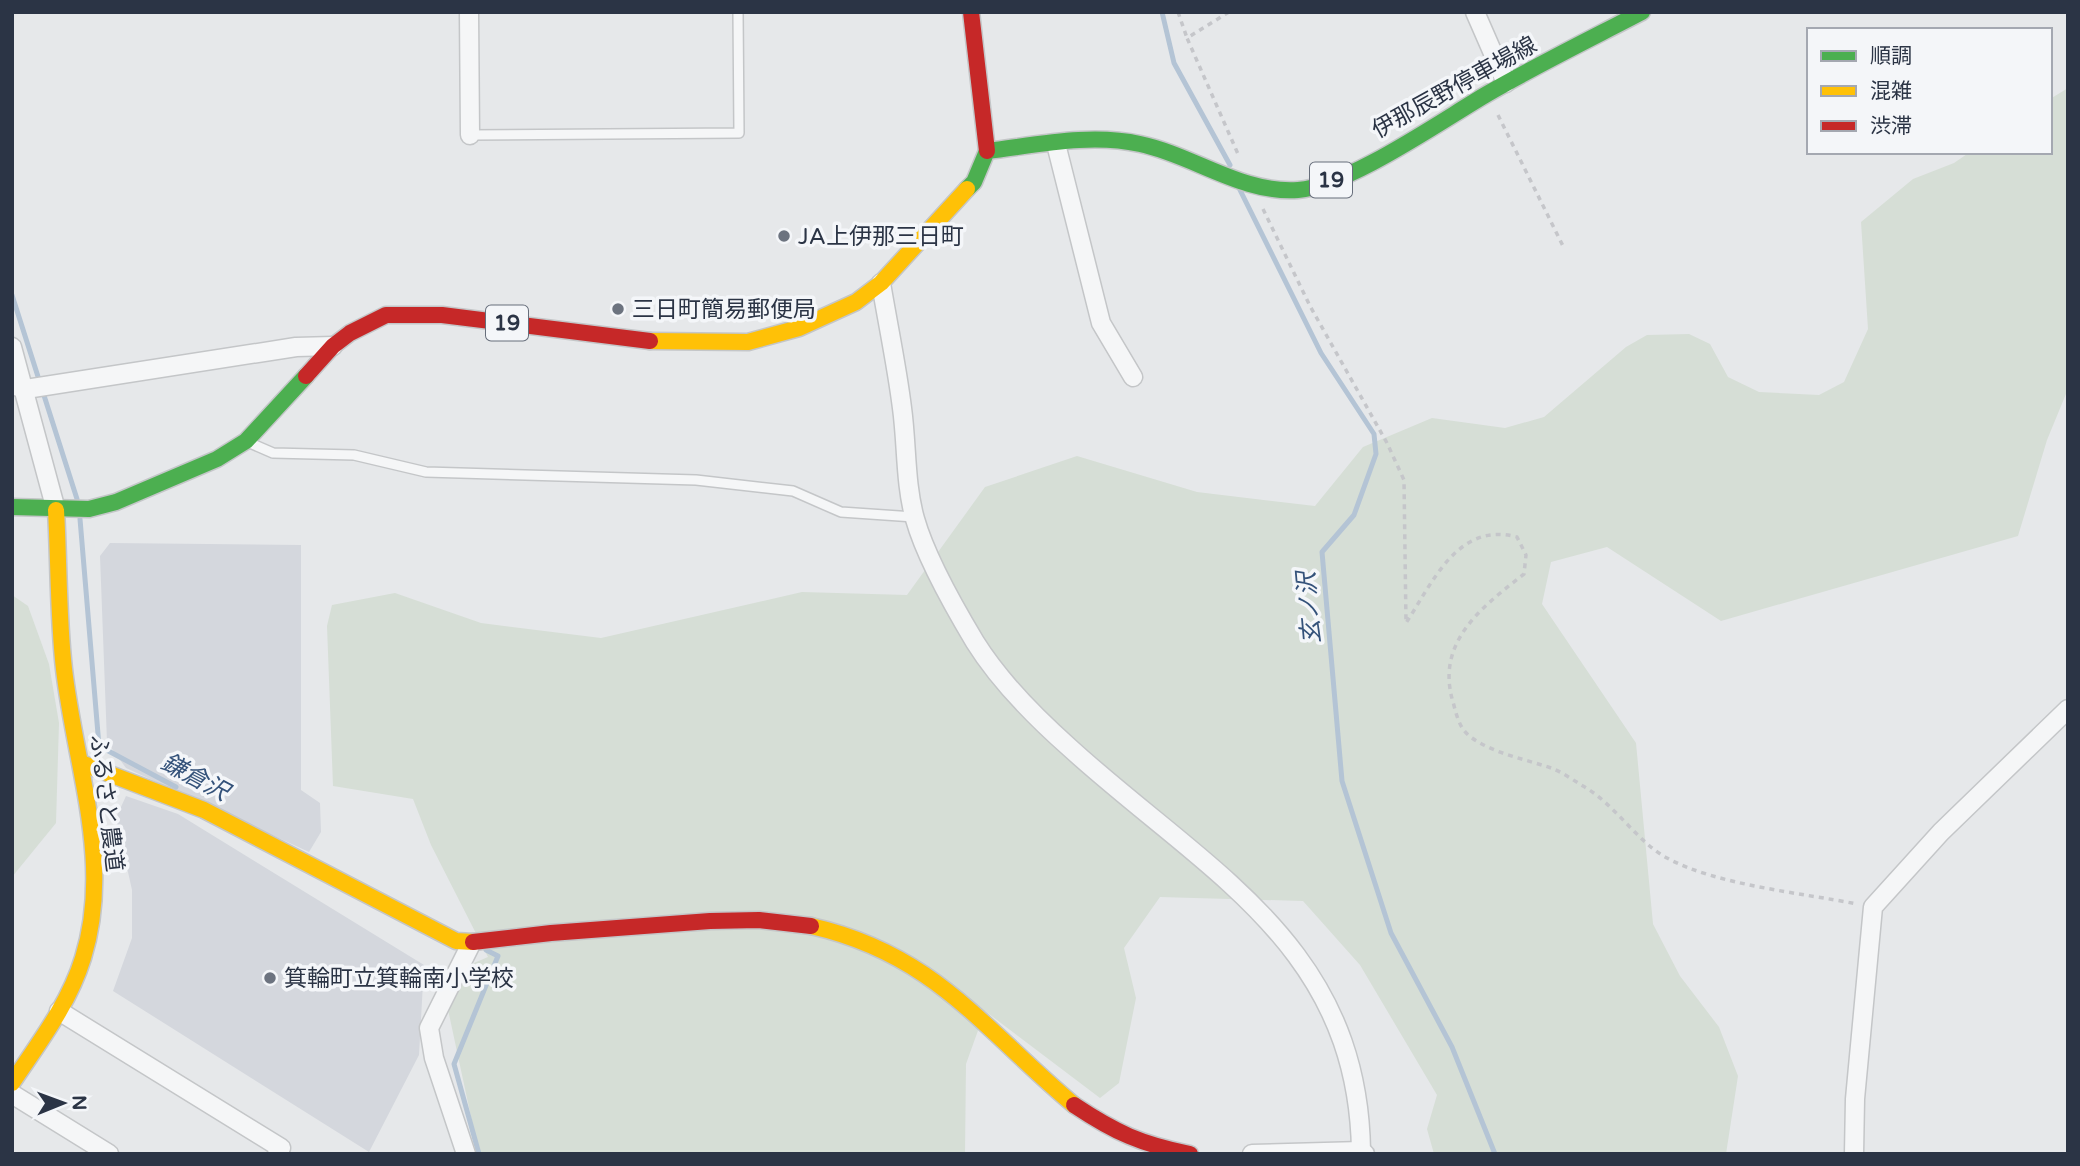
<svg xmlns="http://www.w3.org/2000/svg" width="2080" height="1166" font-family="'Varela Round','Noto Sans JP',sans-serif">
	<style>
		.built { fill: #d4d7dd }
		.green { fill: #d6ded6 }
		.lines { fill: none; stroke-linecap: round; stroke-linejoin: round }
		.stream { stroke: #b4c4d5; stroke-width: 5 }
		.lane-casing { stroke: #c4c6c8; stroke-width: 12 }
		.street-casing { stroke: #c4c6c8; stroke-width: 21 }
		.fast-casing { stroke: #c4c6c8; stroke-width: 19 }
		.slow-casing { stroke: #c4c6c8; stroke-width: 19 }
		.jam-casing { stroke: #c4c6c8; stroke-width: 19 }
		.path { stroke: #c5c6ca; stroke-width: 3.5; stroke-dasharray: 5 5; stroke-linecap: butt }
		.lane { stroke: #f5f6f7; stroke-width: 9 }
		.street { stroke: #f5f6f7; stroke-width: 18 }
		.fast { stroke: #4caf50; stroke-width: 16 }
		.slow { stroke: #ffc107; stroke-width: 16 }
		.jam { stroke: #c62828; stroke-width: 16 }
		.poi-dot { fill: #6c737f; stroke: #f4f6f9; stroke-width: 2.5 }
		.labels { text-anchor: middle; stroke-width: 7; stroke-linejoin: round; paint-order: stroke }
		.shield { fill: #f4f6f9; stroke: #676e7b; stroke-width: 2 }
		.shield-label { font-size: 21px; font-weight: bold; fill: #2b3445 }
		.street-label { font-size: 23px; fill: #2b3445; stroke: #f4f6f9 }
		.poi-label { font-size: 23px; fill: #2b3445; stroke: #f4f6f9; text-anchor: start }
		.water-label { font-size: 24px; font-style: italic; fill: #34527a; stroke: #f4f6f9 }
	</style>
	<rect width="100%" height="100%" fill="#e6e8ea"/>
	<!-- built -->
	<g class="built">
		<polygon points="110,543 301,545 301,790 320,803 321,832 309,852 126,768 107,742 100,556"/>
		<polygon points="126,796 178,814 424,965 419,1055 369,1152 113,991 132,938 132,890 116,818"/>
	</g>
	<!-- green -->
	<g class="green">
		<polygon points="2068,88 2068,389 2047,440 2018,536 1721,621 1607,547 1551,562 1542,604 1636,743 1653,924 1680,976 1719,1027 1738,1076 1726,1154 1434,1154 1427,1129 1437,1095 1360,965 1303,901 1160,897 1124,948 1136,998 1119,1083 1100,1098 985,1011 966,1064 965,1154 479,1154 441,977 488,957 431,845 413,799 333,786 327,626 332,605 395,593 481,623 601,638 802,592 907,595 985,487 1077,456 1197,492 1315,506 1363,447 1432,418 1505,428 1544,417 1626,347 1647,335 1689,334 1710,344 1728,377 1759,392 1819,395 1844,382 1868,329 1861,222 1913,179 1954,163 1970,152 2050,152 2050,99"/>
		<polygon points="12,595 28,606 49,664 59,723 56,823 12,877"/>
	</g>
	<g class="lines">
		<!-- stream -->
		<g class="stream">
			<polyline points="1162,12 1174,63 1230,165"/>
			<polyline points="1240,190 1321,353 1374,434 1376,454 1354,515 1322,552 1342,781 1391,933 1452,1047 1495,1154"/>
			<polyline points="12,295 77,499"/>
			<polyline points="80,519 99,746 176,787"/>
			<polyline points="479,1154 454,1064 498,956 486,950"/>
		</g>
		<defs>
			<g id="lane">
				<polyline points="470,135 739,133 738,12"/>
				<polyline points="250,443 273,453 354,455 426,472 696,480 793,491 841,512 914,517"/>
			</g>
			<g id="street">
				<polyline points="469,12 470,135"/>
				<polyline points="1475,12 1506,83"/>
				<polyline points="1056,144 1101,323 1133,377"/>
				<path d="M881,283c7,42 16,84 21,125 5,36 3,76 13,111 11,39 39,88 60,123 25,40 60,75 95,106 135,123 288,196 291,403"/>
				<polyline points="12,347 56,510"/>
				<polyline points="12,385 26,389 296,347 333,346"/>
				<polyline points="59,1011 281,1148 277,1154"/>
				<polyline points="12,1094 109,1154"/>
				<polyline points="466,1154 434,1058 429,1028 471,944"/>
				<polyline points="1252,1154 1361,1151 1365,1154"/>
				<polyline points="1854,1154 1855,1099 1873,907 1941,832 2068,709"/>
			</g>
			<g id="fast">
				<path d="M967,189l7,-7 13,-31c50,-6 103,-18 153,-7 53,11 102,50 158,46 50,-4 143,-69 189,-96 50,-29 103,-55 155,-82"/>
				<polyline points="12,507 89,509 116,502 217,459 246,441 306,376"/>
			</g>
			<g id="slow">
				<polyline points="650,341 748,342 799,328 856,302 881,283 967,189"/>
				<polyline points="81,763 204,810 456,941 473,942"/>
				<path d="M811,926c124,28 172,103 263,179"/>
				<path d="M12,1083c26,-39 57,-79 71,-125 30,-96 -8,-192 -19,-289 -6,-52 -5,-106 -8,-159"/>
			</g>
			<g id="jam">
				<polyline points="971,12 987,151"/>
				<polyline points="306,376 333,346 350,333 386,315 442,315 650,341"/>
				<polyline points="473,942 551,933 710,921 759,920 811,926"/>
				<path d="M1074,1105c42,28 67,39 116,49"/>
			</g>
		</defs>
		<!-- lane casing -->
		<use href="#lane" class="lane-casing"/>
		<!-- street casing -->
		<use href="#street" class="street-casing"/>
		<!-- fast casing -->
		<use href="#fast" class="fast-casing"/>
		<!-- slow casing -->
		<use href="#slow" class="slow-casing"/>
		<!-- jam casing -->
		<use href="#jam" class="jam-casing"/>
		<!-- path -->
		<g class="path">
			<polyline points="1178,12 1187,38"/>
			<polyline points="1229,12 1187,38 1238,154"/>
			<polyline points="1498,115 1564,248"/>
			<path d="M1263,209l47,97 77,137 17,37 2,143c27,-41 52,-102 111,-86l9,18 -2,19c-42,33 -89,68 -71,128 4,14 6,27 19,36 23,16 53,21 79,30 11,4 22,12 32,18 32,18 54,56 84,72 49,27 135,35 190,46"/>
		</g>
		<!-- lane -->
		<use href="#lane" class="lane"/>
		<!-- street -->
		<use href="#street" class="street"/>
		<!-- fast -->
		<use href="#fast" class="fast"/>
		<!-- slow -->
		<use href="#slow" class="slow"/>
		<!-- jam -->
		<use href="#jam" class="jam"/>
	</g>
	<!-- markers -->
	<g class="poi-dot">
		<circle cx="784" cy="236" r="7"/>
		<circle cx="618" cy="309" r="7"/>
		<circle cx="270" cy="978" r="7"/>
	</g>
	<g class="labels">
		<!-- shield labels -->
		<g class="shield">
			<rect x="1310" y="162.5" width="42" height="35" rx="5"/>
			<rect x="486" y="305.5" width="42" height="35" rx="5"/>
		</g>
		<g class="shield-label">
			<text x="1331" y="187">19</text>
			<text x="507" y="330">19</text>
		</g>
		<!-- street labels -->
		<g class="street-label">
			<text transform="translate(1454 87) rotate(-29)" y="8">伊那辰野停車場線</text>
			<text transform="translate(107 803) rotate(83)" y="8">ふるさと農道</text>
		</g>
		<!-- poi labels -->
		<g class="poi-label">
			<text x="798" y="244">JA上伊那三日町</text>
			<text x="632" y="317">三日町簡易郵便局</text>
			<text x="284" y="986">箕輪町立箕輪南小学校</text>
		</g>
		<!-- water labels -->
		<g class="water-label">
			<text transform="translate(1309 608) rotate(-95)" y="8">玄ノ沢</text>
			<text transform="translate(195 777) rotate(28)" y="8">鎌倉沢</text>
		</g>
	</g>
	<!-- border -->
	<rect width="2080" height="1166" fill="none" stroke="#2b3445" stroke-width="28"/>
	<!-- legend -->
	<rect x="1807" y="28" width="245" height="126" fill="#f4f6f9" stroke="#a4a8b1" stroke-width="2"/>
	<rect x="1821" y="51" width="35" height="10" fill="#4caf50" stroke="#a4a8b1" stroke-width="2"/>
	<text x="1870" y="63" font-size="21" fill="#2b3445">順調</text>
	<rect x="1821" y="86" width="35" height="10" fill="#ffc107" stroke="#a4a8b1" stroke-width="2"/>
	<text x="1870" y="98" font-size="21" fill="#2b3445">混雑</text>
	<rect x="1821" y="121" width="35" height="10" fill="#c62828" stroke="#a4a8b1" stroke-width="2"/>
	<text x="1870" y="133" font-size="21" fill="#2b3445">渋滞</text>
	<!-- north arrow -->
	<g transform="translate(63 1103) rotate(89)" stroke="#f4f6f9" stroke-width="5" paint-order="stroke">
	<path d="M0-5L12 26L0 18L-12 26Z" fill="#2b3445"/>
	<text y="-10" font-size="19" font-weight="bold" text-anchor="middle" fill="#2b3445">N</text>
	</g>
</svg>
